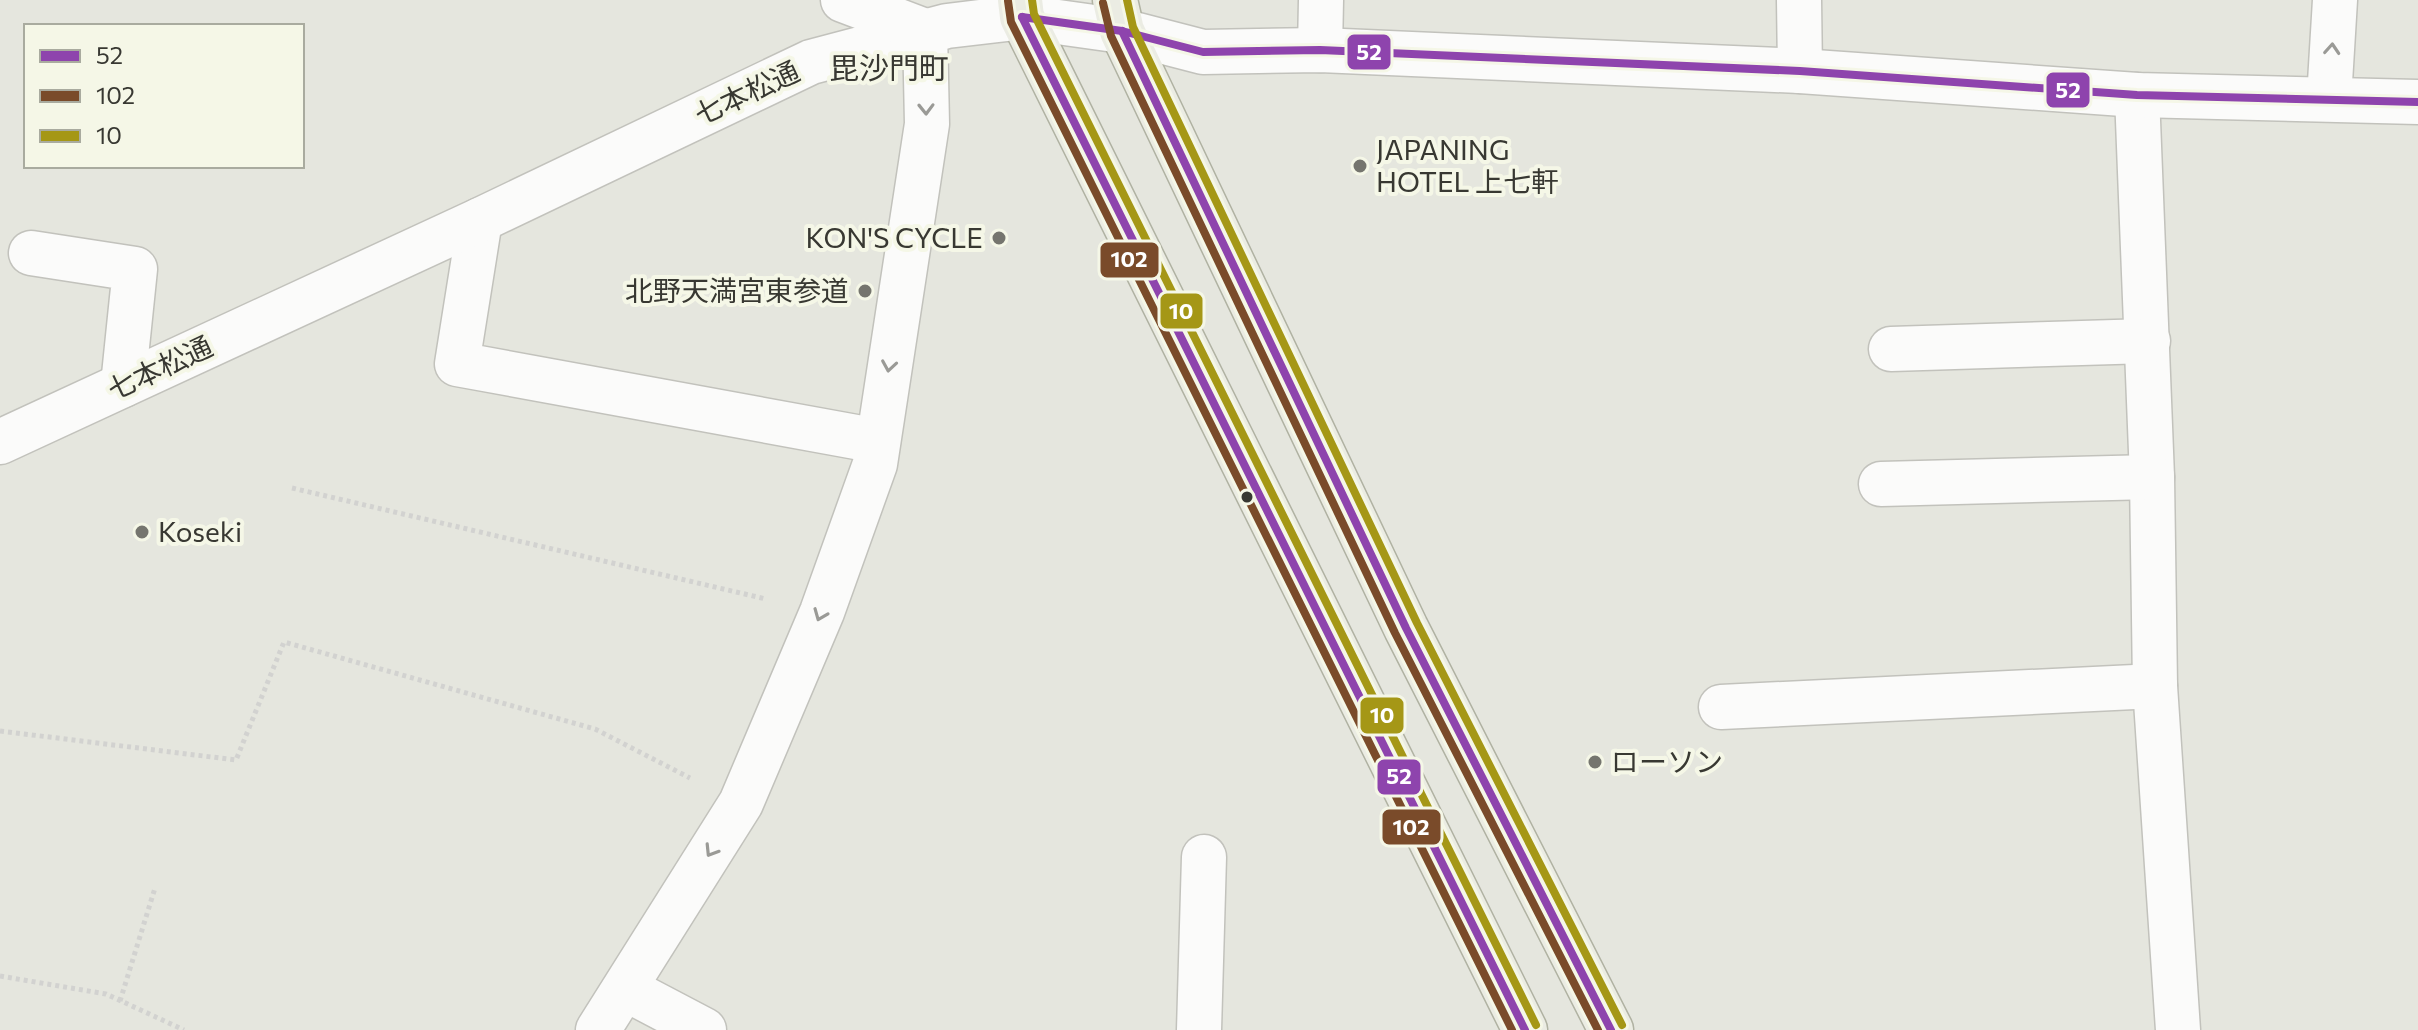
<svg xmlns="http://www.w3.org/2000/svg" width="2418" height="1030" font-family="Commissioner,'Noto Sans JP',sans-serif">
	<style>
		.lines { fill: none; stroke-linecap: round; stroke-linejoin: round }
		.minor-casing { stroke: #c2c2bc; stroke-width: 47 }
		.major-casing { stroke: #b0b2a2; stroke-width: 47 }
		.path { stroke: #d2d2d0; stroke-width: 5; stroke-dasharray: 4 4; stroke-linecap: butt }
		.minor { stroke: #fbfbfa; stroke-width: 44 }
		.major { stroke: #ebece3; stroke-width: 44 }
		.bus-1-casing { stroke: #f5f7e7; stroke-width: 14 }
		.bus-2-casing { stroke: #f5f7e7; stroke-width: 14 }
		.bus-3-casing { stroke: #f5f7e7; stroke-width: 14 }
		.bus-1 { stroke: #8e44ad; stroke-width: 8 }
		.bus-2 { stroke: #7a4b2a; stroke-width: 8 }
		.bus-3 { stroke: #a59716; stroke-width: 8 }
		.oneway { stroke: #9a9a96 }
		.poi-dot { fill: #75756e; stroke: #f5f7e7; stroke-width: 3 }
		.bus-dot { fill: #383832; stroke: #f5f7e7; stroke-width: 3 }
		.labels { text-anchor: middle; stroke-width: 8; stroke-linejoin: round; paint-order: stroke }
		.street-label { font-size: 28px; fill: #383832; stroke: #f5f7e7 }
		.poi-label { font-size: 28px; fill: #383832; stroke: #f5f7e7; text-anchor: start }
		.neighbourhood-label { font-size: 30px; fill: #383832; stroke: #f5f7e7 }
		.line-badge { stroke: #f5f7e7; stroke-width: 3 }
		.badge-label { font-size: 22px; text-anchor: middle; font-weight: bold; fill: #fff }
	</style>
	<rect width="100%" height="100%" fill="#e5e6de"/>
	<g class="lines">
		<defs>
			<g id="minor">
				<polyline points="1799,0 1800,71"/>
				<polyline points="1320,50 1321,0"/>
				<polyline points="2137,95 2152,477 2155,686 2178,1030"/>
				<polyline points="2329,99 2335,0"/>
				<polyline points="480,220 457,364 878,441"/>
				<polyline points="31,253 135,269 123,385"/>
				<polyline points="1891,349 2148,341"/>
				<polyline points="0,442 480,220 811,62 947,26 1022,17 1122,31 1203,52 1320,50 1800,71 2137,95 2418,102"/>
				<polyline points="1881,484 2152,477"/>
				<polyline points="1721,707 2155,686"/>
				<polyline points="626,989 704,1030"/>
				<polyline points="598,1030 741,803 822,612 875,464 927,124 925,31 843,0"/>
				<polyline points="1199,1030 1204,857"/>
			</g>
			<g id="major">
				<polyline points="1020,0 1022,17 1525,1030"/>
				<polyline points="1115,0 1122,31 1406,628 1611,1030"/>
			</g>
		</defs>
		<!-- minor casing -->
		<use href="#minor" class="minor-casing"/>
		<!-- major casing -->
		<use href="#major" class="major-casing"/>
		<!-- path -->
		<g class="path">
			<polyline points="292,488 766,599"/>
			<polyline points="0,731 236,760 284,642 595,729 690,778"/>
			<polyline points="0,976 106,994 184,1030"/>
			<polyline points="120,1001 155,888"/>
		</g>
		<!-- minor -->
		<use href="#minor" class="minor"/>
		<!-- major -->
		<use href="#major" class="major"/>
		<defs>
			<g id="bus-1">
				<polyline points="1022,17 1122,31 1203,52 1320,50 1800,71 2137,95 2418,102"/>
				<polyline points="1022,17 1525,1030"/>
				<polyline points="1122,31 1406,628 1611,1030"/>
			</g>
			<g id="bus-2">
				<polyline points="1008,1 1011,22 1512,1030"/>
				<polyline points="1103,3 1111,36 1395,633 1598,1030"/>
			</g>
			<g id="bus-3">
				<polyline points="1032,0 1034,14 1536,1025"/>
				<polyline points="1127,0 1133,27 1417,623 1622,1025"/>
			</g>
		</defs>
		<!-- bus-1 casing -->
		<use href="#bus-1" class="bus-1-casing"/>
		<!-- bus-2 casing -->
		<use href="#bus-2" class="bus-2-casing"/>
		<!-- bus-3 casing -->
		<use href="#bus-3" class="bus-3-casing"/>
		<!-- bus-1 -->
		<use href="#bus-1" class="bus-1"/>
		<!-- bus-2 -->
		<use href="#bus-2" class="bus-2"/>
		<!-- bus-3 -->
		<use href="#bus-3" class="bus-3"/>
	</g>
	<!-- one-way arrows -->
	<defs><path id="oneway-chevron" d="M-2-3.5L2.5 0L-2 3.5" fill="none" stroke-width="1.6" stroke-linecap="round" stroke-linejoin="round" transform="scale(2)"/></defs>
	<g class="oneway">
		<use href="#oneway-chevron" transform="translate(2332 49) rotate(-86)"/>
		<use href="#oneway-chevron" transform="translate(926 109) rotate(89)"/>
		<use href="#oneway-chevron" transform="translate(889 366) rotate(99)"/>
		<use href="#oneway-chevron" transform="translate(820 615) rotate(112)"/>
		<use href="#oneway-chevron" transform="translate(711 851) rotate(122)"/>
	</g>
	<!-- markers -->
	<g class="poi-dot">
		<circle cx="1360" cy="166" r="8"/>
		<circle cx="999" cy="238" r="8"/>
		<circle cx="865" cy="291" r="8"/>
		<circle cx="142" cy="532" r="8"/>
		<circle cx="1595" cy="762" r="8"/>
	</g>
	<circle class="bus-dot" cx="1247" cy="497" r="7"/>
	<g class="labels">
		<!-- street labels -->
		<g class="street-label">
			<text transform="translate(747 93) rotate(-25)" y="10">七本松通</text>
			<text transform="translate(160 368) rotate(-25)" y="10">七本松通</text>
		</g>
		<!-- poi labels -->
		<g class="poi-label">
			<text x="1376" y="160">JAPANING<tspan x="1376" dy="32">HOTEL 上七軒</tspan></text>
			<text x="983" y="248" text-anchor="end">KON'S CYCLE</text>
			<text x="849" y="301" text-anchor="end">北野天満宮東参道</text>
			<text x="158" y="542">Koseki</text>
			<text x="1611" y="772">ローソン</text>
		</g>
		<!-- neighbourhood labels -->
		<g class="neighbourhood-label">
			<text x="889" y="79">毘沙門町</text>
		</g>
	</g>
	<g class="line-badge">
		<rect x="1346" y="33" width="46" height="38" rx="8" fill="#8e44ad"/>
		<rect x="2045" y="71" width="46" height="38" rx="8" fill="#8e44ad"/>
		<rect x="1099" y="241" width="61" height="38" rx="8" fill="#7a4b2a"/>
		<rect x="1159" y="292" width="45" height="38" rx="8" fill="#a59716"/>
		<rect x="1359" y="696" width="46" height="39" rx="8" fill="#a59716"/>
		<rect x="1376" y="758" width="46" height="38" rx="8" fill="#8e44ad"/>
		<rect x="1381" y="808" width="61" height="38" rx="8" fill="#7a4b2a"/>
	</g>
	<g class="badge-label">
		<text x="1369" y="60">52</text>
		<text x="2068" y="98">52</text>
		<text x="1129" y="267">102</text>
		<text x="1181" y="319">10</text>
		<text x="1382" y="723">10</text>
		<text x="1399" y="784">52</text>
		<text x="1411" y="835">102</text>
	</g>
	<!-- legend -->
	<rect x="24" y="24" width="280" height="144" fill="#f5f7e7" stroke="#a9ab9f" stroke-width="2"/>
	<rect x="40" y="50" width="40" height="12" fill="#8e44ad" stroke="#a9ab9f" stroke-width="2"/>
	<text x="96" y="64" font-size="24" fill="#383832">52</text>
	<rect x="40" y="90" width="40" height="12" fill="#7a4b2a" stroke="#a9ab9f" stroke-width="2"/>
	<text x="96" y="104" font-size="24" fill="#383832">102</text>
	<rect x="40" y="130" width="40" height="12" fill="#a59716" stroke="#a9ab9f" stroke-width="2"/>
	<text x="96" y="144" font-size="24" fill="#383832">10</text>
</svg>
